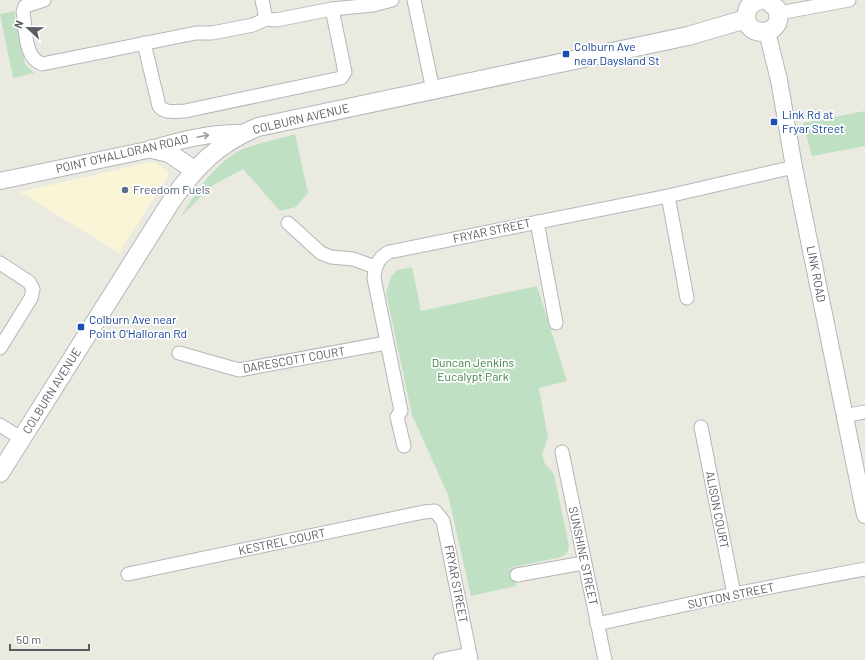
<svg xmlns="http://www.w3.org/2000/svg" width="865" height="660" font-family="Barlow,sans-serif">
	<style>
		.commercial { fill: #faf5d7 }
		.green { fill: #bfe0c3 }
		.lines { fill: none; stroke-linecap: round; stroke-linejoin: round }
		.minor-casing { stroke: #b3b6ba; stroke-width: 15 }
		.tertiary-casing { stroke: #b3b6ba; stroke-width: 18 }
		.secondary-casing { stroke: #b4b6bc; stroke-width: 20 }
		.minor { stroke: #fff; stroke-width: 13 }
		.tertiary { stroke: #fff; stroke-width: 16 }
		.secondary { stroke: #fff; stroke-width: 18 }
		.oneway { stroke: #9b9da0 }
		.transit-dot { fill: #1a4fb4; stroke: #fff; stroke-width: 1.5 }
		.service-dot { fill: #5c6f8a; stroke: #fff; stroke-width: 1.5 }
		.labels { text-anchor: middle; stroke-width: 3.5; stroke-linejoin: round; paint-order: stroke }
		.transit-label { font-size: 12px; fill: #164399; stroke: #fff; text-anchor: start }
		.street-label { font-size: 12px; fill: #595c60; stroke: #fff }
		.service-label { font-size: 12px; fill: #4e5e75; stroke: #fff; text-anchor: start }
		.park-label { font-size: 12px; fill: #3c7d46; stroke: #fff }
	</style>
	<rect width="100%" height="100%" fill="#ebeae1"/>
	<!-- commercial -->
	<polygon class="commercial" points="151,162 155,162 166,170 168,172 168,176 119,253 20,192"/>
	<!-- green -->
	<g class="green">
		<polygon points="14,11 25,64 34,73 13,78 0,14"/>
		<polygon points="865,111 865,146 812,156 803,123"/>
		<path d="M295,134l13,59 -12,14 -16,4 -37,-42 -33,18 -30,31c16,-25 32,-52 59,-67 14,-7 41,-12 56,-17z"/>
		<polygon points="412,267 421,311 537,286 567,381 539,388 548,438 542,454 545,464 554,474 569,546 567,553 562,557 513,567 516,586 471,596 448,495 412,415 386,293 391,277 397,270"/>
	</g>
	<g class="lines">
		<defs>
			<g id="minor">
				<path d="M44,0l-19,6 -2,6c3,17 1,46 19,52l154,-31h16l41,-8 13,-6 10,1 56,-11 41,-4 19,-5"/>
				<polyline points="262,0 266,19"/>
				<polyline points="414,0 433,90"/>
				<polyline points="779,13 849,0"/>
				<path d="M144,43l15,63c6,8 17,5 26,5l156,-33 4,-6 -13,-63"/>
				<polyline points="668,196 687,298"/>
				<polyline points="537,222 556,323"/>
				<polyline points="288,223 321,253 331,257 353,259 375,267"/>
				<polyline points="0,263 29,282 33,289 31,298 0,348"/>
				<polyline points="179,353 239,370 386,343"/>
				<polyline points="844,416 865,412"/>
				<polyline points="0,425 22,439"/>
				<polyline points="701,427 734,594"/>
				<path d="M404,446l-7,-29 4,-6 -27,-133c1,-12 4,-20 15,-26l279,-56 126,-29"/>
				<polyline points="562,452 605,660"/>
				<polyline points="128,574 424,512 435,511 443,521 471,660"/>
				<polyline points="517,575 583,563"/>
				<polyline points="597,624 734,594 865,569"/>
				<polyline points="440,660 470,654"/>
			</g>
			<g id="tertiary">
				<polyline points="767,32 779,80 794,167 865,515"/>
				<path d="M0,181l152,-32c30,-10 61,-17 92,-16"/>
			</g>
			<g id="secondary">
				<path d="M760,0c-7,2 -12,6 -13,12 -7,27 40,27 30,-3l-10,-9"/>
				<polyline points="152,149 169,153 194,170"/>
				<path d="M0,473l172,-273c24,-34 46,-57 86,-73l430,-91 58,-17"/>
			</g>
		</defs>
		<!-- minor casing -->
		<use href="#minor" class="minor-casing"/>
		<!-- tertiary casing -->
		<use href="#tertiary" class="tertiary-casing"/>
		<!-- secondary casing -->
		<use href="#secondary" class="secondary-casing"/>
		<!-- minor -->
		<use href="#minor" class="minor"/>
		<!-- tertiary -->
		<use href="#tertiary" class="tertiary"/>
		<!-- secondary -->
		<use href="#secondary" class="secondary"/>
	</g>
	<!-- one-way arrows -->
	<defs><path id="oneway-shaft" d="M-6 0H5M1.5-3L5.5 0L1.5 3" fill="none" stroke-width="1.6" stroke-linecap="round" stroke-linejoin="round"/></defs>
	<use class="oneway" href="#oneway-shaft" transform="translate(203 136) rotate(-12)"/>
	<!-- markers -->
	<g class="transit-dot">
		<rect x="562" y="50" width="8" height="8" rx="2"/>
		<rect x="770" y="118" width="8" height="8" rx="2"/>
		<rect x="77" y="323" width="8" height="8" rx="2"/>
	</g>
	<circle class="service-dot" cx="125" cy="190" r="4"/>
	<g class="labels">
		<!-- transit labels -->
		<g class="transit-label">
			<text x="574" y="51">Colburn Ave<tspan x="574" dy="14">near Daysland St</tspan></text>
			<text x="782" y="119">Link Rd at<tspan x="782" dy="14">Fryar Street</tspan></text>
			<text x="89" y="324">Colburn Ave near<tspan x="89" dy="14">Point O'Halloran Rd</tspan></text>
		</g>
		<!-- street labels -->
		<g class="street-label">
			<text transform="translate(301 119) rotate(-13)" y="4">COLBURN AVENUE</text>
			<text transform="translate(122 154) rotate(-13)" y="4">POINT O'HALLORAN ROAD</text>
			<text transform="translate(492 231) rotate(-12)" y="4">FRYAR STREET</text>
			<text transform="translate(816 274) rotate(79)" y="4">LINK ROAD</text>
			<text transform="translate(294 360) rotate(-10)" y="4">DARESCOTT COURT</text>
			<text transform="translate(52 391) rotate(-58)" y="4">COLBURN AVENUE</text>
			<text transform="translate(717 510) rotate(79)" y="4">ALISON COURT</text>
			<text transform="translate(282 542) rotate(-12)" y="4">KESTREL COURT</text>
			<text transform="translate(583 556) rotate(78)" y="4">SUNSHINE STREET</text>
			<text transform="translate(456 584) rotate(79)" y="4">FRYAR STREET</text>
			<text transform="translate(731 596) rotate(-12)" y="4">SUTTON STREET</text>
		</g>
		<!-- service labels -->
		<g class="service-label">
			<text x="133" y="194">Freedom Fuels</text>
		</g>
		<!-- park labels -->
		<g class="park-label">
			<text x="473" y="367">Duncan Jenkins<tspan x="473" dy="14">Eucalypt Park</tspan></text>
		</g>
	</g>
	<!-- north arrow -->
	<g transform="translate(28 28) rotate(292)" stroke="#ffffff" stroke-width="3" paint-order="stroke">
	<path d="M0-3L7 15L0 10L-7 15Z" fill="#595c60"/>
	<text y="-6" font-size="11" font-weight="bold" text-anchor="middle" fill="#595c60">N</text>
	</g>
	<!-- scale -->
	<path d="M10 644v6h79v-6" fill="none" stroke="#595c60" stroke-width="2"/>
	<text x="16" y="644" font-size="12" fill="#595c60" stroke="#ffffff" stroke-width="3" paint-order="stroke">50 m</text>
</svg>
